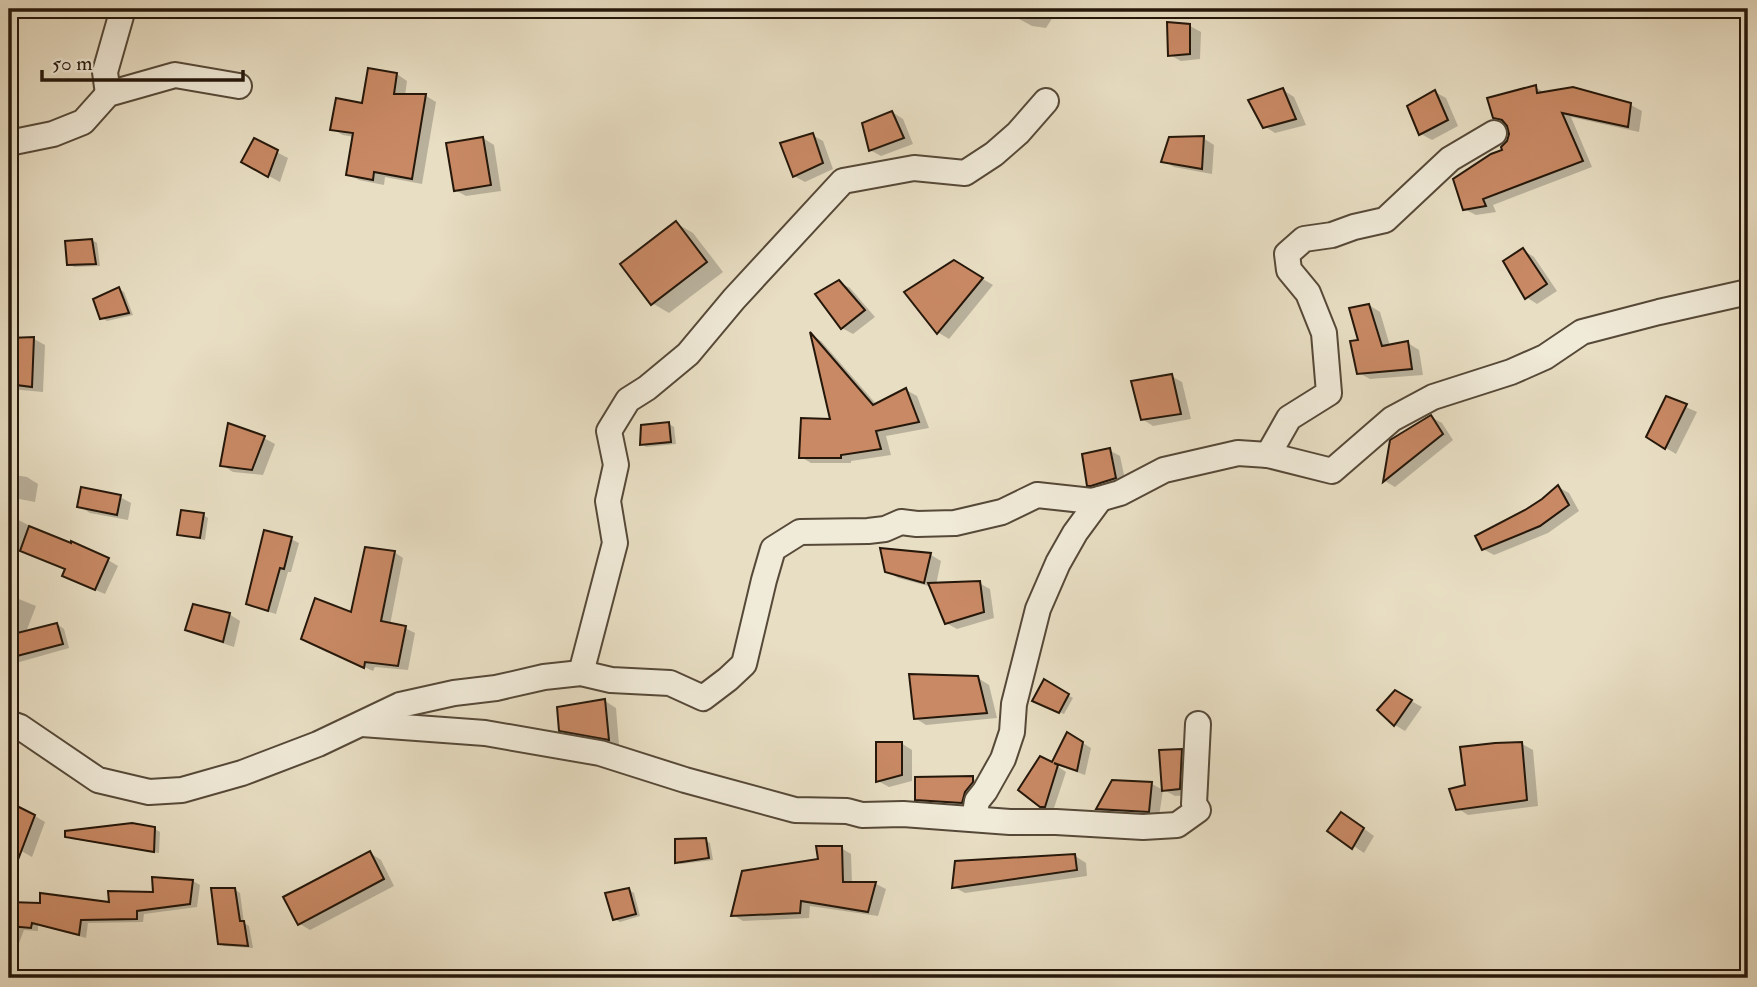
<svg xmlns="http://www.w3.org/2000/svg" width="1757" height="987" font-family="'IM FELL Double Pica',serif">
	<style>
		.shadow { fill: #0003 }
		.building { fill: #c88964; stroke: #25170a; stroke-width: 2 }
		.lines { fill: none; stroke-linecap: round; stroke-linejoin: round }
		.street-casing { stroke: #564938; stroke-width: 28 }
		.street { stroke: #f0ead8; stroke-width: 24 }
	</style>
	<rect width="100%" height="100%" fill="#e8dec3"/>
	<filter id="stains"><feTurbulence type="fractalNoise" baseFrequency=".00286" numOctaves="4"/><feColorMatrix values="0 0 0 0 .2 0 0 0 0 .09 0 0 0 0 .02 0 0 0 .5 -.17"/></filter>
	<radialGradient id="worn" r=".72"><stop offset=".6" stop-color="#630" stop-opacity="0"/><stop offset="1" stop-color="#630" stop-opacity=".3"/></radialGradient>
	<!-- shadow -->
	<g class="shadow">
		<polygon points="1011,9 1058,9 1046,28 1032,26 1008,13"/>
		<polygon points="1190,26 1201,32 1200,59 1181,61 1170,55"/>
		<polygon points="397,74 407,81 405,96 426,96 436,102 422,184 385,177 384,185 359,180 348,174 354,137 343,135 332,129 364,105"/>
		<polygon points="1535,87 1545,93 1631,105 1642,111 1639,132 1571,117 1592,167 1493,205 1496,212 1476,215 1464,209 1504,151 1511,134 1509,125 1494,117"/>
		<polygon points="1283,90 1294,97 1306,125 1275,133 1264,126"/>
		<polygon points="1435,92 1446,98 1458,126 1432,140 1421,134"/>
		<polygon points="892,112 903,119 913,144 881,156 870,150"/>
		<polygon points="812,135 823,141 833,169 805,182 794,176"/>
		<polygon points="483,138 494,145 501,191 466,196 455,190"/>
		<polygon points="1203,138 1214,145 1212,174 1174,167 1163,161"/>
		<polygon points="255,141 288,158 280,182 243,162"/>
		<polygon points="676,223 693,233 723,272 669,313 652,303"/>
		<polygon points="92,240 97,243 100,266 74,267 69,264"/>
		<polygon points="1523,250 1534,257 1557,291 1537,304 1526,297"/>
		<polygon points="954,262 993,285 949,339 939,333 906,293"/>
		<polygon points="839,282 850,288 875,317 853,334 842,328 818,295"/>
		<polygon points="119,289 124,292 133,315 107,321 102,318"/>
		<polygon points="1369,305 1380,312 1390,346 1408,343 1419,350 1423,375 1370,379 1359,373 1360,341"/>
		<polygon points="813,336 821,341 877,405 906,390 917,396 929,428 886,436 891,455 851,461 851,463 811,463 801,457 833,421"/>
		<polygon points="34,339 45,345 43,392 11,389 9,387 9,340"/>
		<polygon points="1171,376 1182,382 1191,419 1153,426 1142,419"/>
		<polygon points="1666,398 1697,412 1676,454 1666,448"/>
		<polygon points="1431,417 1442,423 1453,440 1395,487 1385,481 1392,441"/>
		<polygon points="669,424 674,427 676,444 646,447 642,444"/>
		<polygon points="229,425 264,438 275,444 263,475 233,472 222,465"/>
		<polygon points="1109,450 1120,456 1126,484 1100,491 1089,484"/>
		<polygon points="9,474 27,477 38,484 35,502 9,497"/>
		<polygon points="1558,487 1569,493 1579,511 1548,533 1494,555 1483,549 1526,511"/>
		<polygon points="120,497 131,503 128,520 90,513 79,506"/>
		<polygon points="9,515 30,526 30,528 108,560 118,566 105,594 74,581 67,570 9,546"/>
		<polygon points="203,515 208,518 205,540 184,537 179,534"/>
		<polygon points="291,539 299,543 291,572 288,572 276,614 256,608 248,603"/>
		<polygon points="882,550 931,555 941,561 936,585 979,583 990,589 994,618 957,629 946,623 932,587 898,578 887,571"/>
		<polygon points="394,552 403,558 390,625 405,628 415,633 408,670 375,667 373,671 312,643 352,615"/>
		<polygon points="9,595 36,606 26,632 57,624 64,629 69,648 16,663 9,660"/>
		<polygon points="229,614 240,621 234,647 198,635 187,629"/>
		<polygon points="978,678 989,685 997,718 926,725 915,718"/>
		<polygon points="1044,682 1073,698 1064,714 1039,703"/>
		<polygon points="1395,692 1422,707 1405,731 1395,725"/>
		<polygon points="605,701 616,708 619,745 572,736 561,730"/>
		<polygon points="1748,718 1748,744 1746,742"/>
		<polygon points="1068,734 1091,748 1085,775 1057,765 1057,766 1066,772 1053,811 1051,811 1041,806 1053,764"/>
		<polygon points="901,743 912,750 912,781 889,787 878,781"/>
		<polygon points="1522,744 1533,750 1538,806 1468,815 1457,808 1467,786"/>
		<polygon points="1181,751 1192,757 1190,795 1175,796 1164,790"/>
		<polygon points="972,778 983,784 973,809 928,805 917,799"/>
		<polygon points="1152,784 1163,790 1159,817 1109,815 1099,809"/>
		<polygon points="35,816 45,822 32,857 9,844 9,822"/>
		<polygon points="1352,820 1374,836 1364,853 1330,830"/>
		<polygon points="155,829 160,832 159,853 72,839 67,836"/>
		<polygon points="705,840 710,843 713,860 681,864 676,862"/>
		<polygon points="841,848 851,854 852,884 876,884 886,889 878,916 810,906 809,918 743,921 733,915"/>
		<polygon points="370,853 381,860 394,886 310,930 300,924"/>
		<polygon points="1075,856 1086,863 1087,876 965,893 954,887"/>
		<polygon points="193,881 200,885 197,907 144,914 143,922 88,923 86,938 38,925 38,931 24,930 13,959 9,957 9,903 41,905 110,904 155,893"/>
		<polygon points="235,890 240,893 244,923 249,926 253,948 224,946 219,943"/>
		<polygon points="629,890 634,893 640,916 620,922 615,919"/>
	</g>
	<!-- building -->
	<g class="building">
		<polygon points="1167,22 1190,24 1190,54 1168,56"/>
		<polygon points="368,68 397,73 394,94 426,94 412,179 374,172 373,180 346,175 353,133 330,130 336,98 362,103"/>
		<polygon points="1536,85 1537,93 1573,87 1631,103 1628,127 1562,113 1583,161 1483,199 1486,206 1463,210 1453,179 1491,154 1502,150 1501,147 1507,141 1509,134 1507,126 1502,120 1493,118 1487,98"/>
		<polygon points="1283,88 1296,119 1263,128 1248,100"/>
		<polygon points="1435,90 1448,120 1419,135 1407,106"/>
		<polygon points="892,111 904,138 869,151 862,123"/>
		<polygon points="813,133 823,163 793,177 780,143"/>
		<polygon points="1204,136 1202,169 1161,162 1169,137"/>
		<polygon points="483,137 491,185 454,191 446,143"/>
		<polygon points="254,138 278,150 268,177 241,162"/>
		<polygon points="676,221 707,262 651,305 620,264"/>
		<polygon points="92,239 96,264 67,265 65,241"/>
		<polygon points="1523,248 1547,284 1525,299 1503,261"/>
		<polygon points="954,260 983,278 937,334 904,292"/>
		<polygon points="839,280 865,310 841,329 815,294"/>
		<polygon points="119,287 129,313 100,319 93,299"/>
		<polygon points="1369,304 1382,346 1408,341 1412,369 1357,374 1350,341 1358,340 1349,308"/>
		<polygon points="810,332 873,405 906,388 919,422 876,431 881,449 841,455 841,458 799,458 801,418 830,419"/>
		<polygon points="34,337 32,387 9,384 9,338"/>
		<polygon points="1172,374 1181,414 1141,420 1131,381"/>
		<polygon points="1666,396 1687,404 1665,449 1646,437"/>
		<polygon points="1431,415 1443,434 1383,482 1390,440"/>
		<polygon points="669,422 671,442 640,445 641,425"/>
		<polygon points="228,423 265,436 252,470 220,466"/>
		<polygon points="1110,448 1116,478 1091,486 1087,486 1082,454"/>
		<polygon points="1558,485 1569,505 1540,526 1482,550 1475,536 1525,510 1542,499"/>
		<polygon points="81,487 121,495 117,515 77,507"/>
		<polygon points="181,510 204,513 200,538 177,535"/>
		<polygon points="29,526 71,543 71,541 109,558 95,590 62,576 65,569 20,551"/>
		<polygon points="264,530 292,537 284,569 280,568 268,611 246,604"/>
		<polygon points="365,547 395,551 381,621 406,626 398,666 365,662 364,668 301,639 315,598 351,612"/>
		<polygon points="880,548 931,553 924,583 885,572"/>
		<polygon points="980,581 984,612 945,624 928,583"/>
		<polygon points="193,604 230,613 223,642 185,630"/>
		<polygon points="57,623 63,644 13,657 9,643 9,635"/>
		<polygon points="909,674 978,676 987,713 914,719"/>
		<polygon points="1044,679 1069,694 1059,713 1032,701"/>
		<polygon points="1395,690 1412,700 1394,726 1377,710"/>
		<polygon points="605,699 609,740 559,731 557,707"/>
		<polygon points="1067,732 1083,742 1077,771 1054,763 1058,765 1045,807 1040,807 1018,790 1040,756 1052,762"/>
		<polygon points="876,742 902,742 902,775 876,782"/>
		<polygon points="1522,742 1527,800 1456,810 1449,789 1465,785 1460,747 1495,743"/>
		<polygon points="1182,749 1180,789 1162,791 1159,750"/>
		<polygon points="973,776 973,782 965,792 962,803 915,800 915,777"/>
		<polygon points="1112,780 1152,782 1149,812 1096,809"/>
		<polygon points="9,802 35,815 11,878 9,878"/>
		<polygon points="1341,812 1364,828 1352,849 1327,831"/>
		<polygon points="132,823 155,827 154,852 65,837 65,831"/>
		<polygon points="706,838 709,858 675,863 675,839"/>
		<polygon points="816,846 842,846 843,882 876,882 868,912 801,901 800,913 731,916 742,871 818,859"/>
		<polygon points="370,851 384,879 298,925 283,897"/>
		<polygon points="1075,854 1077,870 952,888 955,861"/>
		<polygon points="152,877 193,880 190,904 137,911 137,919 81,920 79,935 32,923 31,928 9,926 9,902 40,903 40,893 109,902 108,891 153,892"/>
		<polygon points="211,888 235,888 240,921 244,921 248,946 218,944"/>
		<polygon points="629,888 636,914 613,920 605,893"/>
	</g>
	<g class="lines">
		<defs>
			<g id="street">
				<polyline points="108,94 105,72 123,9"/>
				<polyline points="9,143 53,134 83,122 108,94 175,75 239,86"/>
				<polyline points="1268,455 1289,418 1329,393 1324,333 1308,293 1289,270 1287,254 1304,239 1332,235 1354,227 1385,220 1450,159 1494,133"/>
				<polyline points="581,673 615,543 608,501 616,465 609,431 628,400 647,388 688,354 734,299 843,181 914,168 965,173 994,154 1018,133 1046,101"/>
				<polyline points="9,723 20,727 98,780 149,792 182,790 242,773 318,744 400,705 454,693 496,688 544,677 581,673 611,680 670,683 703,698 728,679 744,664 764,580 773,549 800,532 868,531 885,529 901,522 917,524 955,523 1002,512 1037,495 1092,501 1120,493 1164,470 1238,453 1268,455 1332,471 1392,419 1433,397 1511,372 1545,357 1582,332 1659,312 1748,292"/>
				<polyline points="362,724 485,733 600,753 685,780 795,810 847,811 862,815 903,814 1010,822 1056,822 1143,827 1177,825 1198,810 1194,804 1198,724"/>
				<polyline points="974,819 977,801 985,791 1003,759 1012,732 1014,704 1038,609 1058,563 1075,533 1100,499"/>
			</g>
		</defs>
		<!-- street casing -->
		<use href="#street" class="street-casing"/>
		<!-- street -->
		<use href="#street" class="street"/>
	</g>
	<!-- margin -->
	<rect width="1757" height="987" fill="none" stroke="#e8dec3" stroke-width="35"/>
	<rect x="10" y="10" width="1736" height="966" fill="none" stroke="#25170a" stroke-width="3.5"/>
	<rect x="18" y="18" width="1722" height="952" fill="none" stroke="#25170a" stroke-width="2"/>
	<!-- scale -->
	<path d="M42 70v10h201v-10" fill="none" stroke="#25170a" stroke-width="3.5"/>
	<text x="52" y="70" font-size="21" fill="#25170a" stroke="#f0ead8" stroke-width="5" paint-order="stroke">50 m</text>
	<rect width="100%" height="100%" filter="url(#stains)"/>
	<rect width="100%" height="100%" fill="url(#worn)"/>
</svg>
